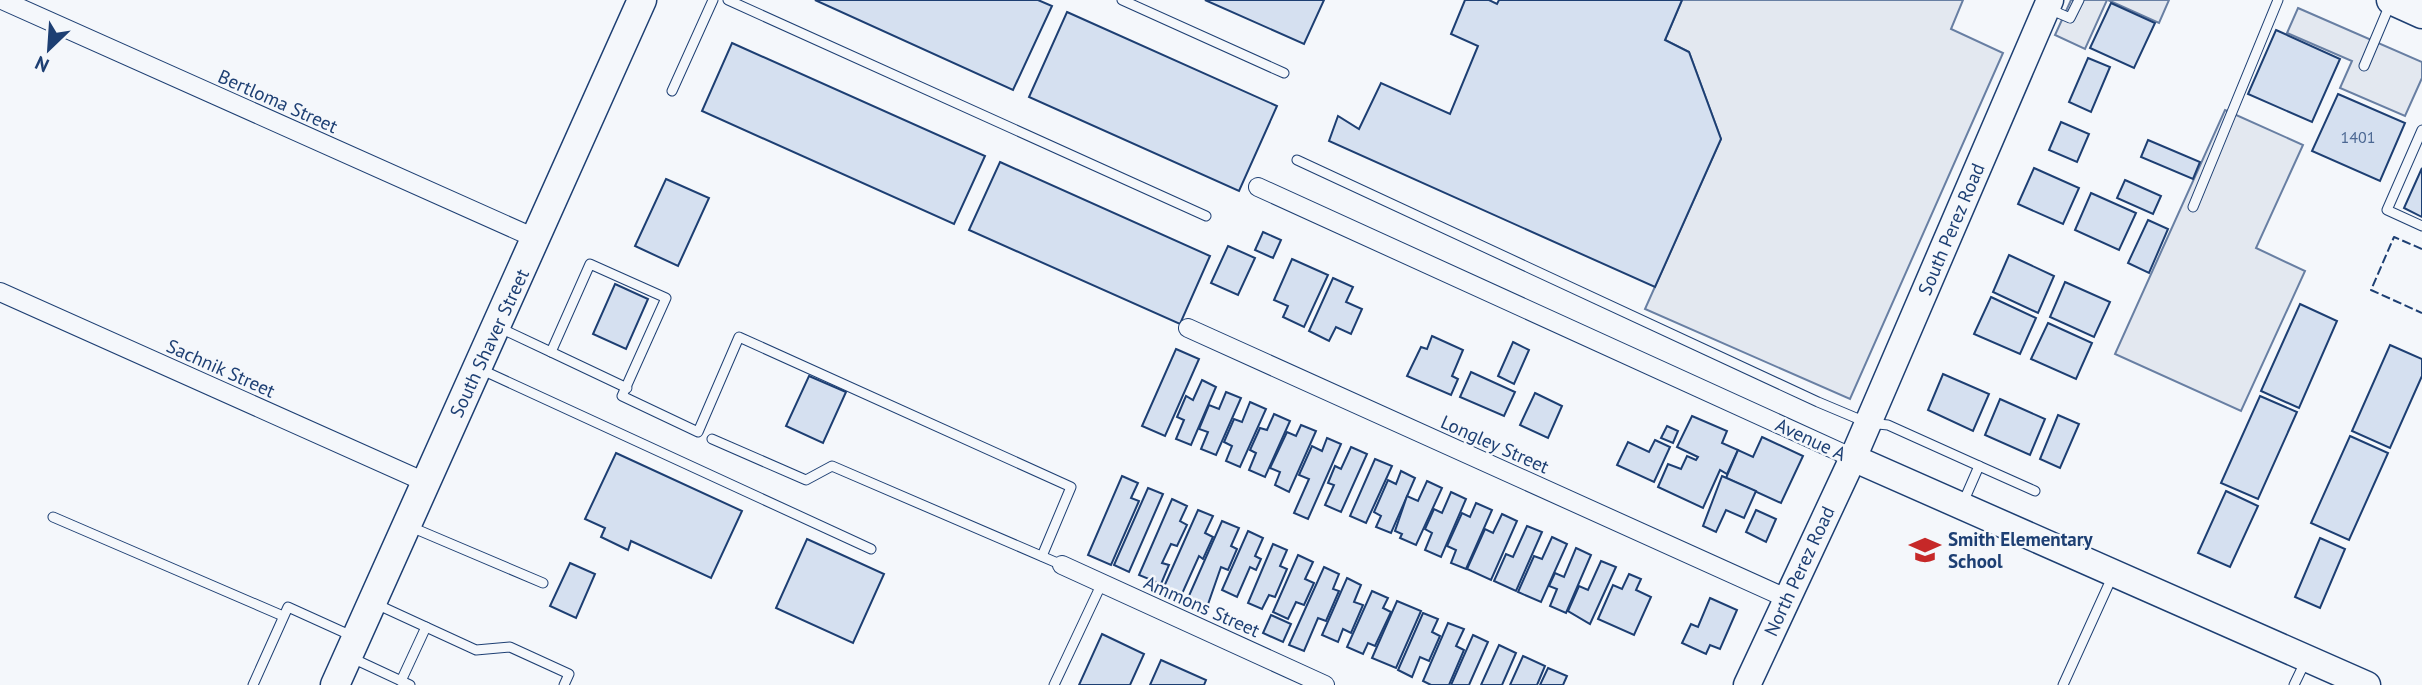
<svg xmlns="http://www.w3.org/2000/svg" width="2422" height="685" font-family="'PT Sans',sans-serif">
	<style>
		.parking { fill: #e3e8f0; stroke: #687fa3; stroke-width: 2 }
		.building { fill: #d5e0f0; stroke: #1d3f73; stroke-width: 2 }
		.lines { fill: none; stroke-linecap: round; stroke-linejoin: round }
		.lane-casing { stroke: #1d3f73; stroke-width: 11 }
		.street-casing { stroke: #1d3f73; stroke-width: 20 }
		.secondary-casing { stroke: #1d3f73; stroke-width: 29 }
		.primary-casing { stroke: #1d3f73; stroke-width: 31 }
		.lane { stroke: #f4f7fb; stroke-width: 9 }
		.street { stroke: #f4f7fb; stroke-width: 18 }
		.secondary { stroke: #f4f7fb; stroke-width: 26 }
		.primary { stroke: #f4f7fb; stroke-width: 28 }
		.fence { stroke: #1d3f73; stroke-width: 2; stroke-dasharray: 9 3.5; stroke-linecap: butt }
		.labels { text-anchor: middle; stroke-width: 5; stroke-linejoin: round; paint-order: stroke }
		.number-label { font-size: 16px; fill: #4b6792 }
		.street-label { font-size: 19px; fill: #1d3f73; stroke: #f4f7fb }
		.poi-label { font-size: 19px; font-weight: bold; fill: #1d3f73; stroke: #f4f7fb; text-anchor: start }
	</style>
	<rect width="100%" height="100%" fill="#f4f7fb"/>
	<!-- parking -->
	<g class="parking">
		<polygon points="1682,0 1963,0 1951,29 2003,53 1850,399 1645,309 1721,139 1689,52 1665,40"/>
		<polygon points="2071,0 2107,0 2085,49 2055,35"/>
		<polygon points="2108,0 2169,0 2159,23"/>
		<polygon points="2298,8 2422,62 2422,78 2405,116 2340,88 2352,61 2287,33"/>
		<polygon points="2225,110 2303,145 2256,248 2305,271 2241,411 2115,354"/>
	</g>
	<!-- building -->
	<g class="building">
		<polygon points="815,0 1038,0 1052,6 1013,90"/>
		<polygon points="1205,0 1324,0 1304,44"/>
		<polygon points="1465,0 1489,0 1497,4 1499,0 1682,0 1665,40 1689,52 1721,139 1655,287 1329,141 1338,116 1359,129 1381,83 1450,114 1478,46 1451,34"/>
		<polygon points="2111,3 2155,23 2134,68 2090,48"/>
		<polygon points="1067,12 1277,106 1239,191 1029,97"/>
		<polygon points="2276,30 2340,59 2312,122 2248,94"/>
		<polygon points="732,43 985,156 954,224 702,111"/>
		<polygon points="2088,58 2110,67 2091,112 2069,102"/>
		<polygon points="2338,94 2405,123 2380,181 2312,151"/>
		<polygon points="2061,122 2089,134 2077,162 2049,150"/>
		<polygon points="2148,140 2200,162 2193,179 2141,157"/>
		<polygon points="1000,162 1210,256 1180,324 969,230"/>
		<polygon points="2034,168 2079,188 2063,224 2018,204"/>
		<polygon points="2422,168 2422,217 2404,208"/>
		<polygon points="666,179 709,198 678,266 635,246"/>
		<polygon points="2125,180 2161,196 2153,214 2117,198"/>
		<polygon points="2091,193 2136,213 2119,250 2075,230"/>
		<polygon points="2148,220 2168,229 2149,273 2128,263"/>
		<polygon points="1263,232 1281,240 1273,258 1255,250"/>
		<polygon points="1228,246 1255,258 1238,295 1211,283"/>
		<polygon points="2009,255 2054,276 2038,313 1993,292"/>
		<polygon points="1292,259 1328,275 1304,327 1283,317 1288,306 1274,300"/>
		<polygon points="1333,278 1353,287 1346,302 1362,309 1351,334 1336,327 1329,341 1309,331"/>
		<polygon points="2065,282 2110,302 2094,337 2050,317"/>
		<polygon points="615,284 648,299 626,349 593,334"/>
		<polygon points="1991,297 2036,318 2020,354 1974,334"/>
		<polygon points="2300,304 2337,321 2299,408 2261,391"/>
		<polygon points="2048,323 2092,343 2076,379 2031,359"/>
		<polygon points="1432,336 1463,350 1452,376 1458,379 1451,395 1407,376 1421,347 1427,349"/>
		<polygon points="1513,342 1529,350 1514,384 1498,376"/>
		<polygon points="2390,345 2422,359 2422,376 2390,448 2352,431"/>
		<polygon points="1176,349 1199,359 1165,436 1142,426"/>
		<polygon points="1471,372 1515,392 1504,416 1460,397"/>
		<polygon points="1943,374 1989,394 1973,431 1928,410"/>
		<polygon points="809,376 846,392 823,443 786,426"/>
		<polygon points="1202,380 1216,387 1191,445 1176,439 1184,420 1177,417 1186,396 1193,400"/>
		<polygon points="1226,392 1241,398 1216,455 1201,449 1208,432 1199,429 1209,405 1219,409"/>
		<polygon points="1535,393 1562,406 1548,438 1520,425"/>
		<polygon points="2260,396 2297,412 2258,499 2221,483"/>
		<polygon points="2000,399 2045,419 2030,455 1985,435"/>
		<polygon points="1250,402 1266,409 1240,467 1226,461 1232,446 1224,442 1234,419 1242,422"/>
		<polygon points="1274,414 1290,421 1265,477 1249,470 1256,453 1250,450 1260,428 1267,430"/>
		<polygon points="2058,415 2079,424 2060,468 2040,459"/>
		<polygon points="1692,416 1727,431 1722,443 1738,450 1727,474 1720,470 1703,508 1658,487 1668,464 1681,469 1687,456 1696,460 1698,457 1677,447"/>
		<polygon points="1301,425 1316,431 1289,492 1275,485 1280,472 1270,468 1287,432 1296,436"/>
		<polygon points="1667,426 1678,431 1673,443 1661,438"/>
		<polygon points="2350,436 2388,453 2349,540 2311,523"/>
		<polygon points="1762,437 1803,456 1781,503 1726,478 1738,450 1753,457"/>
		<polygon points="1327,438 1341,444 1308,519 1294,513 1309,479 1299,475 1312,446 1322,451"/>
		<polygon points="1655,440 1670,447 1654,482 1617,465 1628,442 1649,452"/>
		<polygon points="1351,447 1367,454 1341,512 1325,505 1334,485 1328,483 1335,466 1341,469"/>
		<polygon points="616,453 742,511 711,578 631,541 628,550 601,537 605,528 585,519"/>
		<polygon points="1375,459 1392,466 1366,523 1350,516"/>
		<polygon points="1401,471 1415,478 1391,533 1376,527 1381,516 1374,512 1388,480 1396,484"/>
		<polygon points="1122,476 1138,483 1131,498 1139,501 1111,565 1088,555"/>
		<polygon points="1722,476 1756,491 1744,518 1726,510 1716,532 1703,526"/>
		<polygon points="1427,481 1442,488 1416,545 1400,538 1402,534 1395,531 1407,496 1418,501"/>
		<polygon points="1148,488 1163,494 1129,572 1114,565"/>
		<polygon points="2226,491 2258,506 2230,567 2198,553"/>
		<polygon points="1451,492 1466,499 1441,557 1425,550 1432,533 1425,529 1434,509 1442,513"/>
		<polygon points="1172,499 1187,506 1180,521 1187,525 1177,546 1171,544 1162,563 1169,565 1161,584 1139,575"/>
		<polygon points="1476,503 1492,510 1466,569 1451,563 1456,550 1447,546 1462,513 1470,517"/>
		<polygon points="1198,510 1213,516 1205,533 1213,537 1203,559 1199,556 1181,596 1163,589"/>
		<polygon points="1756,510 1776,519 1766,542 1746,532"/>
		<polygon points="1502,514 1517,521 1491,580 1467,569 1485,529 1493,533"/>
		<polygon points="1222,521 1239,528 1231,546 1237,549 1228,570 1221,567 1207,607 1188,598"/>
		<polygon points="1527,526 1542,532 1516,591 1494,581 1506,554 1513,557"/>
		<polygon points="1248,531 1263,538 1255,556 1261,559 1256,570 1250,567 1237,597 1222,590"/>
		<polygon points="1552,537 1567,544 1541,602 1518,592 1534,556 1542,559"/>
		<polygon points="2320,538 2345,549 2320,608 2295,597"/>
		<polygon points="807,539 884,574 853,643 776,608"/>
		<polygon points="1273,544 1287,550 1280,566 1287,569 1275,597 1269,595 1262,609 1248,603"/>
		<polygon points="1576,548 1591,555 1566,613 1550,606 1557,589 1549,586 1555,573 1564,577"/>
		<polygon points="1298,555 1313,562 1305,579 1314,583 1304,605 1296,602 1288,619 1273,612"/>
		<polygon points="1601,561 1616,567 1590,624 1568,611 1579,586 1588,590"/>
		<polygon points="570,563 595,574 576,618 550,606"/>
		<polygon points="1324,567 1339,574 1333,589 1339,591 1326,621 1318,618 1304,651 1289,645"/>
		<polygon points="1629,574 1641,579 1636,590 1651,597 1634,635 1598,619 1613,585 1622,589"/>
		<polygon points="1347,578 1361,585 1354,602 1363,605 1351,633 1343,629 1338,642 1322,635"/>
		<polygon points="1372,591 1388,598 1383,608 1391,612 1375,646 1368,643 1363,654 1347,647"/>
		<polygon points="1710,598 1737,610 1720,649 1710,645 1706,654 1682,643 1691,624 1698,627"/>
		<polygon points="1397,601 1421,611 1396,668 1372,658"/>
		<polygon points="1423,613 1438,619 1432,632 1440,636 1429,661 1420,657 1412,677 1398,670"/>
		<polygon points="1271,615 1291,624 1283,642 1263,633"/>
		<polygon points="1448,623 1464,629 1456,646 1464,650 1449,685 1431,685 1423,681"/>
		<polygon points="1102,634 1144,654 1130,685 1079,685"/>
		<polygon points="1473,635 1488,642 1469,685 1451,685"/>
		<polygon points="1499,645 1516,653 1502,685 1481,685"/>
		<polygon points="1523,656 1545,666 1537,685 1510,685"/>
		<polygon points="1161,660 1206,680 1204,685 1150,685"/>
		<polygon points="1548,668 1567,676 1563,685 1540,685"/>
	</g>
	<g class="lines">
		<defs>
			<g id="lane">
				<polyline points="728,0 1206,216"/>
				<polyline points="1122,0 1284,73"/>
				<polyline points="2049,9 2070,18 2079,0"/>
				<polyline points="2364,66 2391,2"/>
				<polyline points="672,91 713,0"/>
				<polyline points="2422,130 2387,210 2422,226"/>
				<polyline points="1297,160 1818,402 1868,423 1888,425 1979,466"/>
				<polyline points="2193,207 2278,0"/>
				<polyline points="500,328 551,352 590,264 666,298 622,396 698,432 739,337 1071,487 1042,556"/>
				<polyline points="551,352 627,388"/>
				<polyline points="482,370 871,549"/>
				<polyline points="712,439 806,480 832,466 1062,565"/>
				<polyline points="1962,505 1979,466 2035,491"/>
				<polyline points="53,517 283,616"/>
				<polyline points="411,527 543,583"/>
				<polyline points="376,604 476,650 510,647 569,674 564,685"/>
				<polyline points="352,658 410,685"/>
				<polyline points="401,681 426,627"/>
				<polyline points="253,685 288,607 352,636"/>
				<polyline points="1054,685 1102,583"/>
				<polyline points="2063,685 2113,575"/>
				<polyline points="2294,685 2306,660"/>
			</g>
			<g id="street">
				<polyline points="2,0 537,239"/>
				<polyline points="1258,187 1853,458"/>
				<polyline points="0,292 425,482"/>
				<polyline points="1188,328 1786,598"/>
				<polyline points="1062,565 1325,685"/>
			</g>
			<g id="secondary">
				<polyline points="1853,458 2367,685"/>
				<polyline points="1747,685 1853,458 2050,0"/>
			</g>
			<g id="primary">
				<polyline points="2391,0 2422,14"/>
				<polyline points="335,685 642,0"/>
			</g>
		</defs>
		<!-- lane casing -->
		<use href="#lane" class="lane-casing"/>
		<!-- street casing -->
		<use href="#street" class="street-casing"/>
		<!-- secondary casing -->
		<use href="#secondary" class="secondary-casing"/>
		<!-- primary casing -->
		<use href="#primary" class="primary-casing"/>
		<!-- lane -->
		<use href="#lane" class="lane"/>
		<!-- street -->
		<use href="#street" class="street"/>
		<!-- secondary -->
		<use href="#secondary" class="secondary"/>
		<!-- primary -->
		<use href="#primary" class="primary"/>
		<!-- fence -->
		<polyline class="fence" points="2422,249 2394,237 2371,290 2422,313"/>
	</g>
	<!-- icons -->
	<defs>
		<symbol id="school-bare" viewBox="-9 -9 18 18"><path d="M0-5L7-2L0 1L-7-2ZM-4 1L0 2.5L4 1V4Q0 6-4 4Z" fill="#c62828" stroke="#f4f7fb" stroke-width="2.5" paint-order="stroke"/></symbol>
	</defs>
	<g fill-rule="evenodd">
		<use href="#school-bare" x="1903" y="528" width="44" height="44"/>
	</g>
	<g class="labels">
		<!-- number labels -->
		<g class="number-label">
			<text x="2358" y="143">1401</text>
		</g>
		<!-- street labels -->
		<g class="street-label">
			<text transform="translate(278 101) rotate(24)" y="7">Bertloma Street</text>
			<text transform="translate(1951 229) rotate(-67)" y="7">South Perez Road</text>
			<text transform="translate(489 343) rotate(-65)" y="7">South Shaver Street</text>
			<text transform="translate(221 368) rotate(24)" y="7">Sachnik Street</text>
			<text transform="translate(1811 439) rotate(25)" y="7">Avenue A</text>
			<text transform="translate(1495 444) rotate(24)" y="7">Longley Street</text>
			<text transform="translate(1799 571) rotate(-65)" y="7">North Perez Road</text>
			<text transform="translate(1202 606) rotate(24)" y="7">Ammons Street</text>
		</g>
		<!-- poi labels -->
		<g class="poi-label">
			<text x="1948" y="546">Smith Elementary<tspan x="1948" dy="22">School</tspan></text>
		</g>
	</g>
	<!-- north arrow -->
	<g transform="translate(49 49) rotate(205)" stroke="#f4f7fb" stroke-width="5" paint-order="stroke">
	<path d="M0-5L12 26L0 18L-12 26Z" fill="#1d3f73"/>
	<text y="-10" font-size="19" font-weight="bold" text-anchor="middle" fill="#1d3f73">N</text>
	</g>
</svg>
